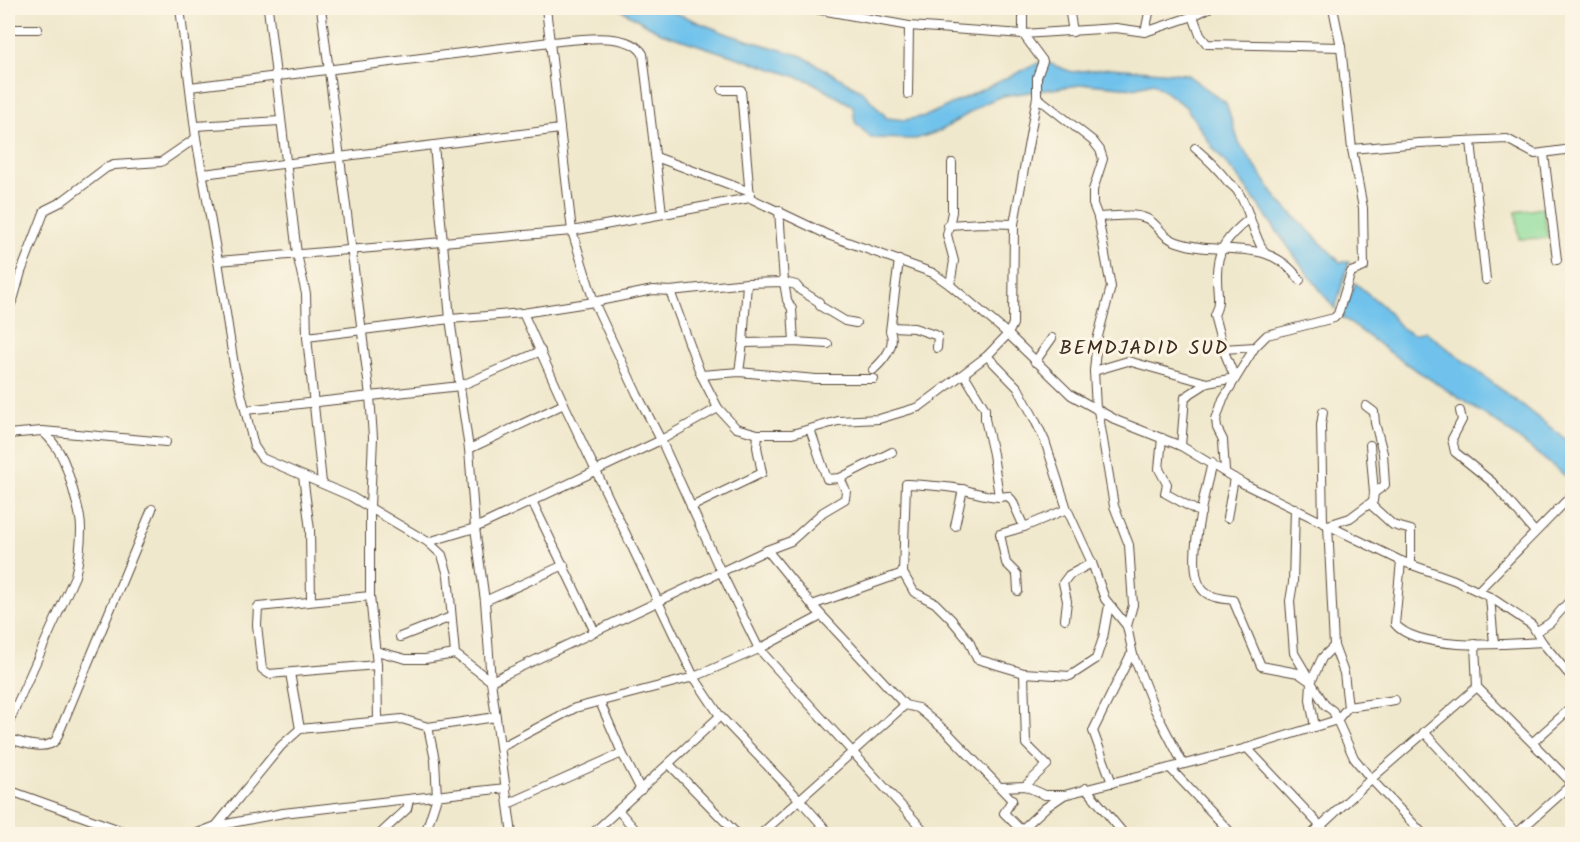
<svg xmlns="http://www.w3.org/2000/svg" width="1580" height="842" font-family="Kalam,sans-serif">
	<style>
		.green { fill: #90dd9b; stroke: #66845c; stroke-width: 1.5 }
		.water { fill: #70c2ec; stroke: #567685; stroke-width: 1.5 }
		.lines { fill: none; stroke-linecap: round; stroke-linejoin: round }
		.minor-casing { stroke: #564638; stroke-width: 10 }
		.minor { stroke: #fff; stroke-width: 8 }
		.labels { text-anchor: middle; stroke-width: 6; stroke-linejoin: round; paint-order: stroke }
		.neighbourhood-label { font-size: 20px; letter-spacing: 1.5px; fill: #3b2a1e; stroke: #fcf5e5 }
	</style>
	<rect width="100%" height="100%" fill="#fcf5e5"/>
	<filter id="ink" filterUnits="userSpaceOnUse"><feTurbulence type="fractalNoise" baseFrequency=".0167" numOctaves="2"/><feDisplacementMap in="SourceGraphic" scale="12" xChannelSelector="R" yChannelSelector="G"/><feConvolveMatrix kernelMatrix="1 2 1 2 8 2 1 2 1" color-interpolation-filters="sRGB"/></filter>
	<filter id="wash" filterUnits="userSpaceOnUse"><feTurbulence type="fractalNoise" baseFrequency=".008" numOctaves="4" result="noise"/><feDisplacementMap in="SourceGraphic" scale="24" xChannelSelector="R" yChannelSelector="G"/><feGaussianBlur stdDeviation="1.35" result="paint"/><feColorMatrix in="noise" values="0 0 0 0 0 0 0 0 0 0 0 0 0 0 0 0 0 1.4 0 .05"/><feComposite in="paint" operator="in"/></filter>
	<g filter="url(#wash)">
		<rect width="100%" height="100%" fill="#f0e8cc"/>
		<!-- green -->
		<polygon class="green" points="1543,208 1548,238 1519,239 1516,212"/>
		<!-- water -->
		<g class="water">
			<polygon points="618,8 663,8 730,35 802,56 862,91 887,118 905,120 926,116 1043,61 1072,72 1111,68 1186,74 1226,103 1239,143 1278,200 1340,262 1349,262 1335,309 1307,273 1241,181 1213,148 1186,107 1153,83 1133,88 1087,84 1002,96 985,103 940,131 916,139 871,138 855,122 853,106 810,81 661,33"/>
			<polygon points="1355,283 1383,306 1402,329 1413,334 1425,331 1572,444 1572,481 1502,426 1399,359 1342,317"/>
		</g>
	</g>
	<g filter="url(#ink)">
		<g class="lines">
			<defs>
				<g id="minor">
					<polyline points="180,8 196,138 218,261 234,365 254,446 262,458 350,496 428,542 442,555 448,575 455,654"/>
					<polyline points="268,8 297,254 306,294 307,337 322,483"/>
					<polyline points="321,8 370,396 373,437 370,507 370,596 258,607 257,625 262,669 269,674 377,665"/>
					<polyline points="546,8 572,231 594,302 637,394 661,440 721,572 759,649 927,834"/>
					<polyline points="810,8 909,26 1023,34 1116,28 1145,32 1193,16 1209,8"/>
					<polyline points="1069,8 1073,32"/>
					<polyline points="1193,16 1200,35 1207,44 1341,47"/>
					<polyline points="8,29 38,29"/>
					<polyline points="1145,32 1150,8"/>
					<path d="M190,87l360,-45c24,-2 79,-12 93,12l19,159"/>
					<polyline points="722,90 741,90 750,198"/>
					<polyline points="908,94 909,26"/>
					<polyline points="1037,97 1093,141 1100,150 1103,159 1093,190 1093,204 1098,217 1111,287 1097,340 1094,371 1096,409"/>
					<polyline points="195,126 280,121"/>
					<polyline points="1471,141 1486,280"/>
					<polyline points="434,145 450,319 469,449 475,528 485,601 491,681 512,834"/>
					<path d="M1195,148c13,11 23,21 33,34 3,3 8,6 10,10 13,19 14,42 27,61"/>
					<polyline points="1352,149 1419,143 1507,139 1535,154 1572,149"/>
					<polyline points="1544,154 1557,260"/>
					<polyline points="656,157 750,192"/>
					<polyline points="203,174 560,129"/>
					<polyline points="779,210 784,282 787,300 792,309 794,342"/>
					<path d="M1098,217c16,0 42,-6 54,5 9,8 13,16 25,20 45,16 90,-8 123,38"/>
					<polyline points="948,225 982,223 1014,224"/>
					<polyline points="218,261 572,231 750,198 828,235 933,273 950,285 1008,334 1071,395 1118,421 1181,446 1244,484 1401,561 1454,580 1490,597 1532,625 1542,642 1572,678"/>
					<polyline points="747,283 743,343 794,342 828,344"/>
					<polyline points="950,285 954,261 947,235 952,212 952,163"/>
					<polyline points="670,291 701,375 718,408 736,428 758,434 792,434 838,421 879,419 919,407 987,356 1008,334 1013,324 1014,224 1037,97 1037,77 1043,61 1023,34 1023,8"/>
					<polyline points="8,310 14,297 21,272 45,210 61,202 106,168 114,165 161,162 196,138"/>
					<polyline points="523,313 564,404 694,677 720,716 799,799 830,834"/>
					<polyline points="891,327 914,328 938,336 937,348"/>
					<polyline points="307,337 450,319 523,313 594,302 653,290 670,291 747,283 784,282 796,285 800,290 819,302 820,306 845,321 856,323"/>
					<polyline points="1223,349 1255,347 1267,335 1334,318 1338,314 1351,272 1364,267 1363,208 1352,149 1341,47 1333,8"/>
					<polyline points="987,356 1018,388 1034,418 1045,441 1067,509 1092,563 1105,599 1127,626 1133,655 1155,710 1183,764"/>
					<polyline points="1035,362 1052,338"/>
					<path d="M873,370c10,-9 24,-24 17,-39l9,-71"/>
					<polyline points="1094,371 1128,361 1207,383"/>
					<polyline points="739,372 743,343"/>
					<polyline points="964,374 985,409 985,419 993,454 999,497 1008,496 1012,500 1024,527 1067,509"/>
					<polyline points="701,375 739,372 816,379 874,379"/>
					<polyline points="1366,406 1374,412 1375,423 1383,453 1385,485 1374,493"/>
					<polyline points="246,410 460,386 541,351"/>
					<polyline points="1098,410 1114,506 1129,545 1133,605 1127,626"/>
					<polyline points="1460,411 1462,420 1452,439 1455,452 1492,482 1535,532"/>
					<polyline points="810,429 827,479 840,478 892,452"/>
					<polyline points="43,431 166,442"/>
					<path d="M8,434l34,-3c21,18 26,40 33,66 3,10 6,22 6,32 0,16 -2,31 -6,47l-67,148"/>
					<polyline points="1162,438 1159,469 1167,484 1165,493 1201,513"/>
					<path d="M1181,446l4,-49 22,-14 28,-5 -12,-29 -9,-34c7,-13 3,-22 3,-37 -1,-29 11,-42 33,-60"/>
					<polyline points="469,449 564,404"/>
					<path d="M1212,463c-6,26 -31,112 -6,130 7,5 18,6 27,7l28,66 37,7 13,9 -1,18 5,27"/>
					<polyline points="1225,471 1223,440 1217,428 1216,420 1223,399 1255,347"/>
					<polyline points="303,476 310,530 311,601"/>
					<path d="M999,497c-14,-1 -25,-5 -39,-8 -17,-3 -36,-4 -54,-5l-3,89 11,19 21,11 16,16 18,22 8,18 47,14 2,71 21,21 -22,21"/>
					<polyline points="532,501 595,632"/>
					<polyline points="1370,504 1393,525 1411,530 1411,565"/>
					<polyline points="691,507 762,473 757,447 758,434"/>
					<polyline points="1295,508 1293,583 1290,601 1294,653 1320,697 1325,705 1333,711 1354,758 1371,779 1423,834"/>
					<polyline points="1227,518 1234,478"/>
					<polyline points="1323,522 1321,425 1323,412"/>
					<polyline points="955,526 963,489"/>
					<polyline points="428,542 475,528 661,440 718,408"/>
					<polyline points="767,550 791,541 823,512 845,499 846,491 840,478"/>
					<path d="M1401,561l-6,63c23,28 113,20 147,18"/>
					<polyline points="1018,591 1017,574 1006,563 1000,534 1024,527"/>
					<polyline points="1478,591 1572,495"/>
					<polyline points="370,596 377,665 378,720"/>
					<polyline points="1490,597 1494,644"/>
					<polyline points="485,601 564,565"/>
					<polyline points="812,605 903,573"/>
					<polyline points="1065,619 1067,601 1063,583 1069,575 1092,563"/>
					<polyline points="1537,631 1550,623 1572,598"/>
					<polyline points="400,637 451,617"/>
					<polyline points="1475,644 1477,687 1572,783"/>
					<polyline points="376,651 406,659 425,659 455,654 491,681 767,550 812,605 905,705 918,708 948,733 1012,800 1004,813 1025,834"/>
					<polyline points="290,673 300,729"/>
					<polyline points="1024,673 1070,676 1096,659 1103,638 1109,605"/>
					<polyline points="1311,682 1322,658 1334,646"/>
					<polyline points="600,702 622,753"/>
					<polyline points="1348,707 1395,700"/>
					<polyline points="1424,732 1517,834"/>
					<path d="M8,739c14,3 37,13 48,1l96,-231"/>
					<polyline points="1533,742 1572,707"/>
					<polyline points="501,747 575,708 694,677 759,649 821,616"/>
					<polyline points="1247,748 1328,834"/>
					<polyline points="669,764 737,834"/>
					<polyline points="1170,768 1232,834"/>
					<polyline points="1112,783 1093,731 1130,656 1133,655"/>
					<polyline points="1001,787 1025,786 1045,795 1064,795 1247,748 1337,720 1348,707 1344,673 1334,646 1328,525 1350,518 1373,501 1374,493 1370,445"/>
					<polyline points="1086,788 1124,834"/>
					<polyline points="8,790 131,834"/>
					<polyline points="508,804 622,753 641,790"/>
					<polyline points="618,810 639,834"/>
					<polyline points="216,826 281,746 300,729 402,719 428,727 496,717"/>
					<polyline points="195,834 216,826 283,813 506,788"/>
					<polyline points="380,834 407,809 409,800"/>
					<polyline points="425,834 437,797 435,760 428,727"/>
					<polyline points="592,834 720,716"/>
					<polyline points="761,834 905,705"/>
					<polyline points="1017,834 1045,808 1064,795"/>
					<polyline points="1312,834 1371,779 1477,687"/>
					<polyline points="1516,834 1572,784"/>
				</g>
			</defs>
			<!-- minor casing -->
			<use href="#minor" class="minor-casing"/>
			<!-- minor -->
			<use href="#minor" class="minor"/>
		</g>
	</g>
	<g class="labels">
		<!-- neighbourhood labels -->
		<g class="neighbourhood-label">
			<text x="1144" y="354">BEMDJADID SUD</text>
		</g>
	</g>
	<!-- margin -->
	<rect width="1580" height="842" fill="none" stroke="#fcf5e5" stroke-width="30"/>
</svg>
